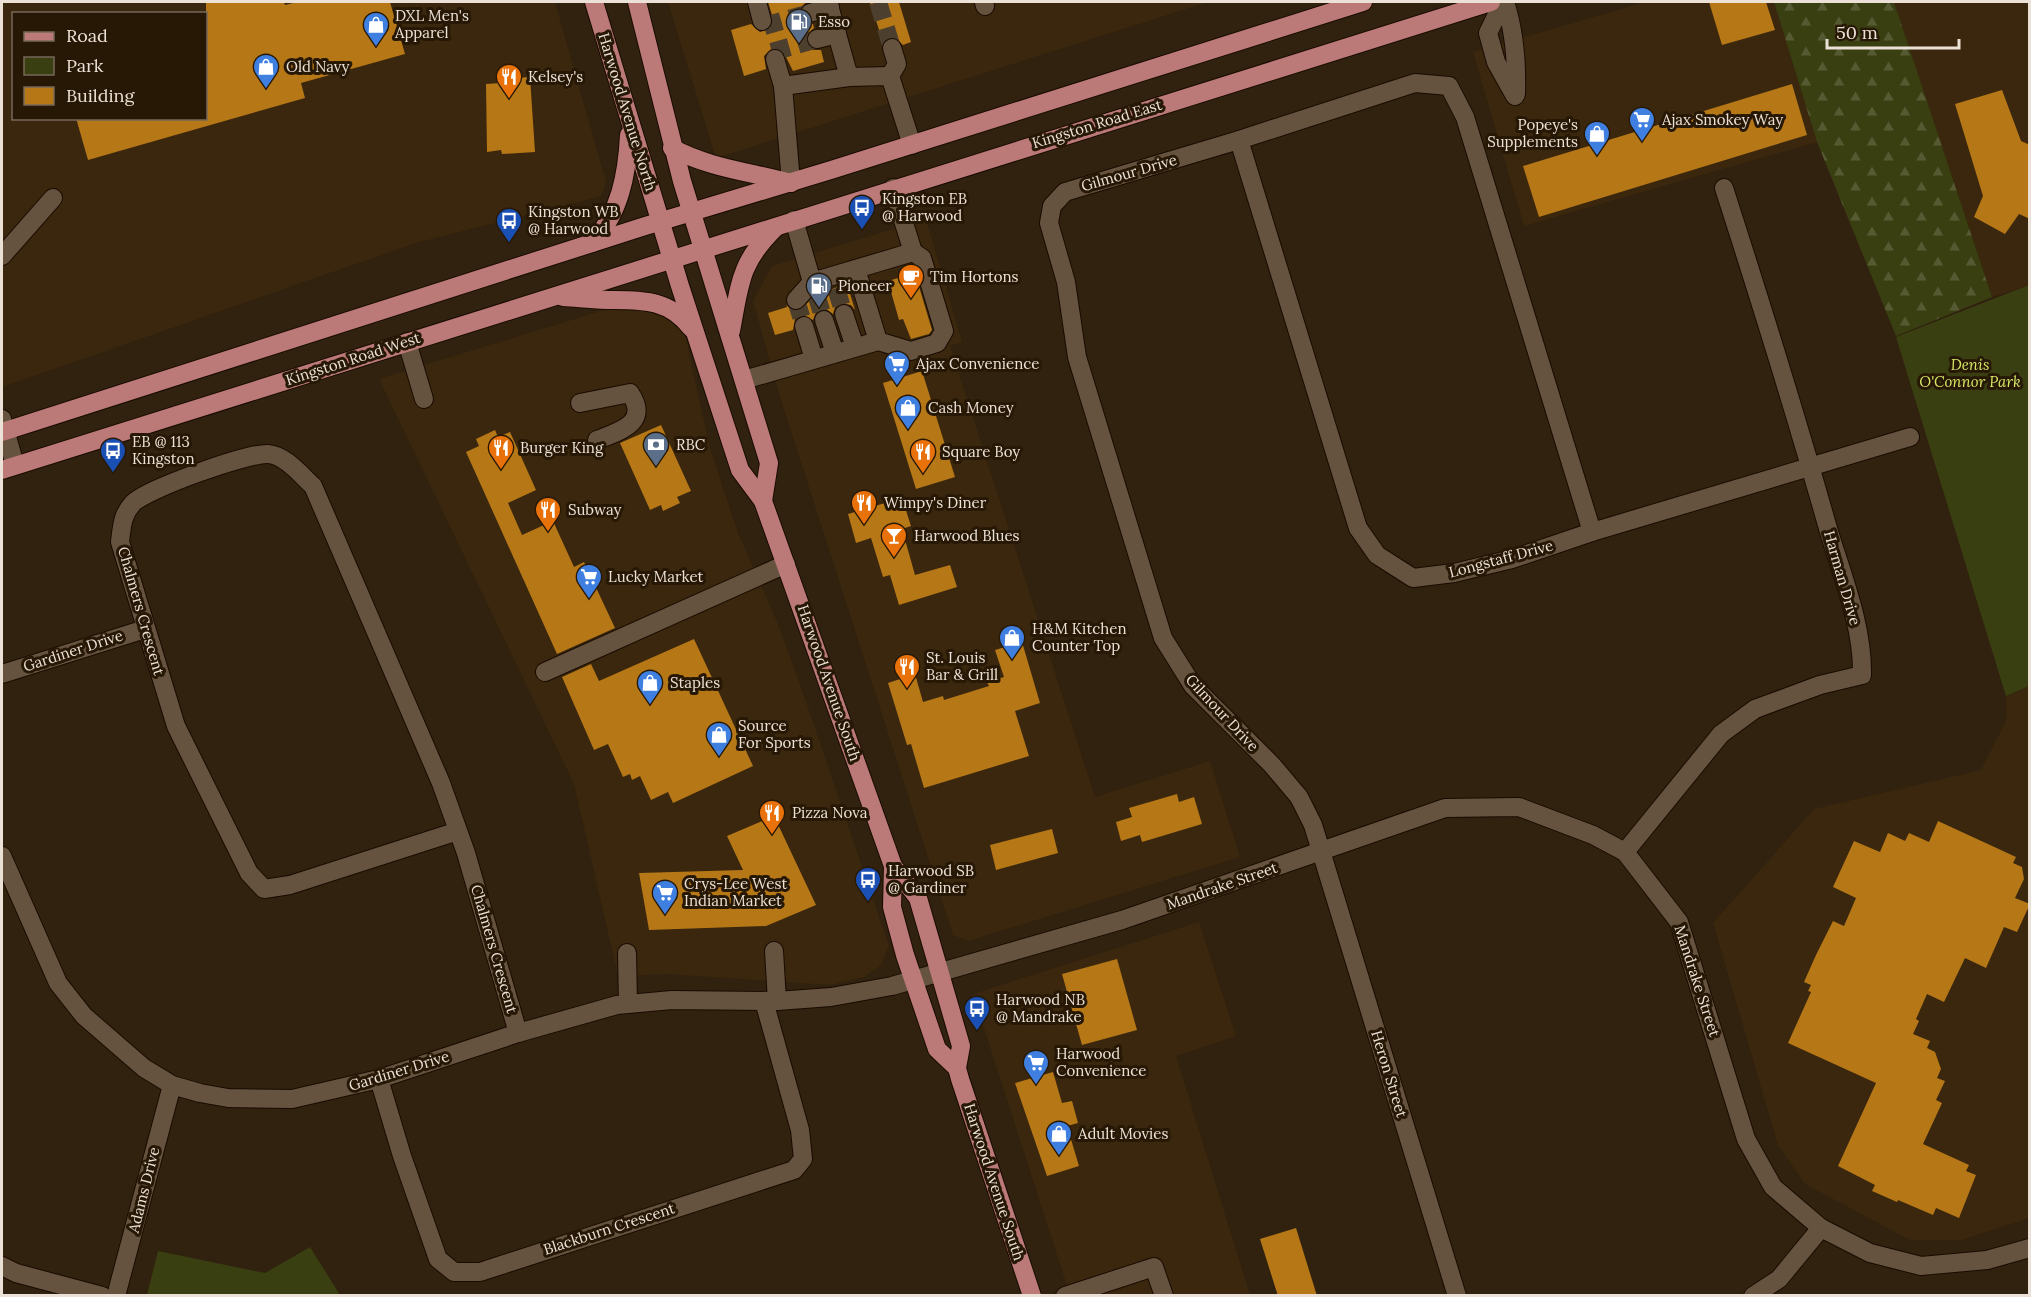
<svg xmlns="http://www.w3.org/2000/svg" width="2031" height="1297" font-family="Lora,serif">
	<style>
		.built { fill: #3a270d; fill-rule: evenodd }
		.green { fill: #393f11 }
		.forest { fill: url(#forest-firs) }
		.building { fill: #b67717 }
		.lines { fill: none; stroke-linecap: round; stroke-linejoin: round }
		.minor-tunnel { stroke: #4d3f2d; stroke-width: 18; stroke-dasharray: 18 9; stroke-linecap: butt }
		.minor-casing { stroke: #190b00; stroke-width: 20 }
		.major-casing { stroke: #190b00; stroke-width: 20 }
		.minor { stroke: #65533f; stroke-width: 18 }
		.major { stroke: #bb7977; stroke-width: 18 }
		.labels { text-anchor: middle; stroke-width: 6; stroke-linejoin: round; paint-order: stroke }
		.poi-label { font-size: 15px; fill: #ece1d6; stroke: #271806; text-anchor: start }
		.street-label { font-size: 15px; fill: #ece1d6; stroke: #271806 }
		.park-label { font-size: 15px; font-style: italic; fill: #d5e763; stroke: #271806 }
	</style>
	<defs>
		<pattern id="forest-firs" width="22" height="20" patternUnits="userSpaceOnUse" patternTransform="scale(1.5)"><rect width="22" height="20" fill="#393f11"/><path d="M5 1l3.5 6h-7zM16 11l3.5 6h-7z" fill="#565a33"/></pattern>
	</defs>
	<rect width="100%" height="100%" fill="#31220f"/>
	<!-- built -->
	<g class="built">
		<path d="M2,2h553l51,180 -5,14 -185,47 -414,144zM14,14h192v104h-192z"/>
		<polygon points="668,2 1208,2 716,158"/>
		<polygon points="1645,2 1774,2 1817,142 1524,226 1473,52"/>
		<polygon points="1894,2 2029,2 2029,285 1992,297"/>
		<polygon points="926,219 962,342 950,346 1095,797 1210,761 1240,857 968,941 953,935 781,400 753,301 772,266"/>
		<polygon points="614,307 661,312 679,325 686,339 709,445 738,533 777,622 801,687 889,946 881,965 864,977 830,985 668,974 618,976 574,784 379,379"/>
		<polygon points="2029,686 2029,1218 1962,1240 1910,1240 1805,1184 1778,1145 1713,923 1814,809 1981,770 2007,719 2006,696"/>
		<polygon points="1199,922 1236,1036 1176,1056 1250,1295 1070,1295 973,994"/>
	</g>
	<!-- green -->
	<g class="green">
		<polygon points="2029,285 2029,686 2006,696 1896,337"/>
		<polygon points="310,1247 340,1295 147,1295 158,1251 265,1273"/>
	</g>
	<!-- forest -->
	<polygon class="forest" points="1774,2 1894,2 1992,297 1896,336 1817,142"/>
	<!-- building -->
	<g class="building">
		<polygon points="206,2 284,2 285,5 297,2 390,2 405,54 301,83 305,98 88,160 76,118 206,118"/>
		<polygon points="768,2 806,2 799,10 799,16 803,22 813,24 814,28 806,35 806,42 813,50 821,50 824,62 793,71 783,51 772,48 764,56 766,69 744,76 731,30 751,24 760,32 769,29 773,18"/>
		<polygon points="870,2 899,2 911,42 903,45 894,37 883,42"/>
		<polygon points="1709,2 1766,2 1775,30 1722,45"/>
		<polygon points="530,77 535,152 502,154 501,150 487,152 486,84 501,83 500,79"/>
		<polygon points="1792,84 1807,135 1539,217 1523,166"/>
		<polygon points="2002,90 2021,141 2030,145 2030,219 2019,214 2005,234 1974,217 1983,196 1955,104"/>
		<polygon points="915,273 932,330 929,334 911,339 903,319 899,320 888,281"/>
		<polygon points="847,284 855,310 851,305 841,303 835,307 833,314 826,309 816,312 813,320 801,315 795,319 793,330 775,335 768,313 787,307 786,305 793,311 800,310 817,294"/>
		<polygon points="922,371 955,477 916,489 883,383"/>
		<polygon points="661,425 691,491 677,497 680,503 663,511 661,505 650,510 620,443"/>
		<polygon points="495,430 498,437 510,432 536,490 508,503 522,535 553,521 574,567 584,562 615,628 557,654 466,452 479,446 476,439"/>
		<polygon points="902,498 911,526 902,529 915,575 950,565 957,587 899,605 890,575 883,577 871,538 856,543 848,514"/>
		<polygon points="694,639 753,766 673,803 668,792 651,800 640,776 632,780 630,774 623,777 608,744 594,750 562,677 591,664 599,681"/>
		<polygon points="1022,642 1040,703 1015,711 1029,756 924,788 911,744 907,745 888,683 915,674 923,702 943,696 944,700 989,686 987,682 1004,677 995,650"/>
		<polygon points="1177,794 1179,802 1194,797 1202,824 1142,842 1140,835 1121,841 1116,822 1132,817 1129,808"/>
		<polygon points="774,816 816,905 766,926 649,930 639,873 743,870 727,836"/>
		<polygon points="1938,821 2016,857 2013,863 2022,867 2024,879 2015,898 2030,904 2017,932 2004,927 1986,968 1965,958 1944,1002 1927,994 1916,1019 1919,1021 1913,1034 1930,1041 1927,1048 1935,1052 1941,1069 1937,1078 1945,1081 1936,1100 1942,1103 1923,1144 1969,1165 1966,1171 1976,1175 1959,1218 1936,1208 1933,1215 1898,1200 1897,1202 1872,1191 1875,1185 1838,1166 1876,1083 1788,1043 1811,992 1808,991 1811,985 1804,982 1816,955 1833,921 1844,926 1856,898 1833,887 1854,841 1880,852 1888,833 1905,841 1909,833 1929,842"/>
		<polygon points="1052,829 1058,853 996,870 990,845"/>
		<polygon points="1117,959 1137,1030 1082,1045 1062,974"/>
		<polygon points="1053,1072 1062,1103 1072,1101 1078,1123 1067,1126 1079,1166 1047,1176 1015,1083"/>
		<polygon points="1296,1228 1317,1296 1278,1296 1260,1239"/>
	</g>
	<g class="lines">
		<!-- minor-tunnel -->
		<g class="minor-tunnel">
			<polyline points="878,2 892,48"/>
			<polyline points="764,26 810,13"/>
			<polyline points="772,52 817,39"/>
			<polyline points="836,288 844,314"/>
			<polyline points="816,294 824,320"/>
			<polyline points="796,300 804,326"/>
		</g>
		<defs>
			<g id="minor">
				<polyline points="757,2 762,21"/>
				<polyline points="828,2 849,77 890,76 912,145"/>
				<polyline points="984,2 985,6"/>
				<polyline points="1503,2 1488,33 1496,62 1515,96"/>
				<path d="M1505,2c10,31 12,60 11,92"/>
				<polyline points="810,13 830,7"/>
				<polyline points="817,39 837,34"/>
				<polyline points="775,59 783,86"/>
				<polyline points="890,76 897,64 892,48"/>
				<polyline points="1239,140 1358,528 1377,555 1413,578 1454,573 1512,559 1592,532 1910,437"/>
				<polyline points="791,183 783,86 849,77"/>
				<polyline points="794,220 812,282 913,252 893,188"/>
				<polyline points="2,256 53,198"/>
				<polyline points="796,300 812,282"/>
				<polyline points="844,314 855,347"/>
				<polyline points="824,320 835,353"/>
				<polyline points="804,326 814,359"/>
				<polyline points="878,341 911,351 937,343 944,331 922,258 913,252"/>
				<polyline points="407,342 424,399"/>
				<polyline points="744,380 878,341 856,269"/>
				<path d="M580,403l50,-10c20,30 -10,38 -33,47"/>
				<polyline points="2,419 15,465"/>
				<polyline points="545,672 786,564"/>
				<polyline points="2,674 145,629"/>
				<path d="M458,831l-168,54 -26,4 -15,-16 -73,-147 -56,-184c2,-16 2,-27 13,-39 14,-14 114,-50 135,-49 17,1 33,21 45,32l128,297 25,70 52,180"/>
				<path d="M1625,852l96,-118 34,-25 65,-24 42,-10c1,-51 -21,-102 -35,-150 -32,-113 -67,-225 -103,-337"/>
				<polyline points="2,856 58,983 84,1016 144,1068 172,1085 200,1093 228,1098 292,1099 379,1079 518,1033 617,1005 672,1000 777,1001 831,997 892,986 1122,920 1445,808 1519,807 1593,835 1625,852 1679,922 1746,1139 1773,1187 1821,1228 1870,1253 1921,1266 1987,1260 2030,1248"/>
				<polyline points="774,951 777,1001"/>
				<polyline points="627,953 628,1004"/>
				<polyline points="379,1079 402,1156 438,1259 454,1272 480,1272 794,1170 803,1159 800,1130 764,1001"/>
				<polyline points="2,1266 16,1273 102,1296"/>
				<polyline points="116,1296 172,1085"/>
				<polyline points="1065,1296 1154,1267 1164,1296"/>
				<polyline points="1457,1296 1313,825 1299,797 1272,765 1193,686 1163,638 1077,357 1066,282 1049,223 1052,206 1065,192 1239,140 1415,83 1449,86 1465,117 1592,532"/>
				<polyline points="1753,1296 1779,1279 1821,1228"/>
			</g>
			<g id="major">
				<polyline points="594,2 680,286 740,470 763,501 893,866 918,898 961,1046 957,1068 960,1079 1032,1296"/>
				<polyline points="637,2 682,181 769,463 763,501"/>
				<path d="M672,148c37,20 79,24 119,35"/>
				<path d="M592,243c28,-30 35,-68 37,-108"/>
				<path d="M563,297c17,1 35,3 52,3 30,0 56,1 76,28"/>
				<path d="M731,331c9,-47 8,-68 45,-104"/>
				<polyline points="2,432 642,227 831,170 1363,2"/>
				<polyline points="2,470 1491,2"/>
				<polyline points="893,866 892,907 905,955 937,1049 957,1068"/>
			</g>
		</defs>
		<!-- minor casing -->
		<use href="#minor" class="minor-casing"/>
		<!-- major casing -->
		<use href="#major" class="major-casing"/>
		<!-- minor -->
		<use href="#minor" class="minor"/>
		<!-- major -->
		<use href="#major" class="major"/>
	</g>
	<!-- icons -->
	<defs>
		<symbol id="fuel-pin" viewBox="-11 -11 22 30"><path d="M0 17L-7.5 6A9.5 9.5 0 1 1 7.5 6Z" fill="#5c6f8a" stroke="#271806"/><path d="M-5.5-6h7V0h2V4h1.3V-2.5L3-4.5l.8-.8L6-3V5H2.5V1h-1V6h-7ZM-4.2-4.7v3.2H.2V-4.7Z" fill="#fff"/></symbol>
		<symbol id="shop-pin" viewBox="-11 -11 22 30"><path d="M0 17L-7.5 6A9.5 9.5 0 1 1 7.5 6Z" fill="#3f7fe0" stroke="#271806"/><path d="M-5-2.5h2.3a2.7 3.5 0 0 1 5.4 0H5L5.5 6h-11ZM-1.5-2.5h3a1.5 2.3 0 0 0-3 0Z" fill="#fff"/></symbol>
		<symbol id="restaurant-pin" viewBox="-11 -11 22 30"><path d="M0 17L-7.5 6A9.5 9.5 0 1 1 7.5 6Z" fill="#e8710a" stroke="#271806"/><path d="M-5-6h1v4h1v-4h1v4h1v-4h1v5L-1.5 .5V6h-2V.5L-5-1ZM5-6V6H3V1.5H1.5Q1.5-4 5-6Z" fill="#fff"/></symbol>
		<symbol id="supermarket-pin" viewBox="-11 -11 22 30"><path d="M0 17L-7.5 6A9.5 9.5 0 1 1 7.5 6Z" fill="#3f7fe0" stroke="#271806"/><path d="M-6-5.5h2.5l.6 2H6L4.5 2H-2.5L-4.4-4H-6ZM-1.5 3.2a1.3 1.3 0 1 0 .1 0ZM3 3.2a1.3 1.3 0 1 0 .1 0Z" fill="#fff"/></symbol>
		<symbol id="bus-pin" viewBox="-11 -11 22 30"><path d="M0 17L-7.5 6A9.5 9.5 0 1 1 7.5 6Z" fill="#1a4fb4" stroke="#271806"/><path d="M-5-6H5V4H4V6H2V4H-2V6H-4V4H-5ZM-3.5-4V0h7V-4ZM-3.5 1.2v1.5H-2V1.2ZM2 1.2v1.5H3.5V1.2Z" fill="#fff"/></symbol>
		<symbol id="cafe-pin" viewBox="-11 -11 22 30"><path d="M0 17L-7.5 6A9.5 9.5 0 1 1 7.5 6Z" fill="#e8710a" stroke="#271806"/><path d="M-5.5-4.5H6V0H3Q3 3.5 0 3.5H-2.5Q-5.5 3.5-5.5 0ZM3-3.2v2h1.7v-2ZM-6 4.5H4V6H-6Z" fill="#fff"/></symbol>
		<symbol id="bank-pin" viewBox="-11 -11 22 30"><path d="M0 17L-7.5 6A9.5 9.5 0 1 1 7.5 6Z" fill="#5c6f8a" stroke="#271806"/><path d="M-6-4H6V4H-6ZM0-2.3a2.3 2.3 0 1 0 0 4.6a2.3 2.3 0 1 0 0-4.6Z" fill="#fff"/></symbol>
		<symbol id="bar-pin" viewBox="-11 -11 22 30"><path d="M0 17L-7.5 6A9.5 9.5 0 1 1 7.5 6Z" fill="#e8710a" stroke="#271806"/><path d="M-6-5H6L.8 .8V4.5H3.5V6h-7V4.5H-.8V.8Z" fill="#fff"/></symbol>
	</defs>
	<g fill-rule="evenodd">
		<use href="#fuel-pin" x="784" y="7" width="30" height="40"/>
		<use href="#shop-pin" x="361" y="10" width="30" height="40"/>
		<use href="#shop-pin" x="251" y="52" width="30" height="40"/>
		<use href="#restaurant-pin" x="494" y="62" width="30" height="40"/>
		<use href="#supermarket-pin" x="1627" y="105" width="30" height="40"/>
		<use href="#shop-pin" x="1582" y="119" width="30" height="40"/>
		<use href="#bus-pin" x="847" y="193" width="30" height="40"/>
		<use href="#bus-pin" x="494" y="206" width="30" height="40"/>
		<use href="#cafe-pin" x="896" y="262" width="30" height="40"/>
		<use href="#fuel-pin" x="804" y="271" width="30" height="40"/>
		<use href="#supermarket-pin" x="882" y="349" width="30" height="40"/>
		<use href="#shop-pin" x="893" y="393" width="30" height="40"/>
		<use href="#bank-pin" x="641" y="430" width="30" height="40"/>
		<use href="#restaurant-pin" x="486" y="433" width="30" height="40"/>
		<use href="#bus-pin" x="98" y="436" width="30" height="40"/>
		<use href="#restaurant-pin" x="908" y="437" width="30" height="40"/>
		<use href="#restaurant-pin" x="849" y="488" width="30" height="40"/>
		<use href="#restaurant-pin" x="533" y="495" width="30" height="40"/>
		<use href="#bar-pin" x="879" y="521" width="30" height="40"/>
		<use href="#supermarket-pin" x="574" y="562" width="30" height="40"/>
		<use href="#shop-pin" x="997" y="623" width="30" height="40"/>
		<use href="#restaurant-pin" x="892" y="652" width="30" height="40"/>
		<use href="#shop-pin" x="635" y="668" width="30" height="40"/>
		<use href="#shop-pin" x="704" y="720" width="30" height="40"/>
		<use href="#restaurant-pin" x="757" y="798" width="30" height="40"/>
		<use href="#bus-pin" x="853" y="865" width="30" height="40"/>
		<use href="#supermarket-pin" x="650" y="878" width="30" height="40"/>
		<use href="#bus-pin" x="962" y="994" width="30" height="40"/>
		<use href="#supermarket-pin" x="1021" y="1048" width="30" height="40"/>
		<use href="#shop-pin" x="1044" y="1119" width="30" height="40"/>
	</g>
	<g class="labels">
		<!-- poi labels -->
		<g class="poi-label">
			<text x="395" y="21">DXL Men's<tspan x="395" dy="17">Apparel</tspan></text>
			<text x="818" y="27">Esso</text>
			<text x="286" y="72">Old Navy</text>
			<text x="528" y="82">Kelsey's</text>
			<text x="1662" y="125">Ajax Smokey Way</text>
			<text x="1578" y="130" text-anchor="end">Popeye's<tspan x="1578" dy="17">Supplements</tspan></text>
			<text x="882" y="204">Kingston EB<tspan x="882" dy="17">@ Harwood</tspan></text>
			<text x="528" y="217">Kingston WB<tspan x="528" dy="17">@ Harwood</tspan></text>
			<text x="930" y="282">Tim Hortons</text>
			<text x="838" y="291">Pioneer</text>
			<text x="916" y="369">Ajax Convenience</text>
			<text x="928" y="413">Cash Money</text>
			<text x="132" y="447">EB @ 113<tspan x="132" dy="17">Kingston</tspan></text>
			<text x="676" y="450">RBC</text>
			<text x="520" y="453">Burger King</text>
			<text x="942" y="457">Square Boy</text>
			<text x="884" y="508">Wimpy's Diner</text>
			<text x="568" y="515">Subway</text>
			<text x="914" y="541">Harwood Blues</text>
			<text x="608" y="582">Lucky Market</text>
			<text x="1032" y="634">H&amp;M Kitchen<tspan x="1032" dy="17">Counter Top</tspan></text>
			<text x="926" y="663">St. Louis<tspan x="926" dy="17">Bar &amp; Grill</tspan></text>
			<text x="670" y="688">Staples</text>
			<text x="738" y="731">Source<tspan x="738" dy="17">For Sports</tspan></text>
			<text x="792" y="818">Pizza Nova</text>
			<text x="888" y="876">Harwood SB<tspan x="888" dy="17">@ Gardiner</tspan></text>
			<text x="684" y="889">Crys-Lee West<tspan x="684" dy="17">Indian Market</tspan></text>
			<text x="996" y="1005">Harwood NB<tspan x="996" dy="17">@ Mandrake</tspan></text>
			<text x="1056" y="1059">Harwood<tspan x="1056" dy="17">Convenience</tspan></text>
			<text x="1078" y="1139">Adult Movies</text>
		</g>
		<!-- street labels -->
		<g class="street-label">
			<text transform="translate(627 112) rotate(73)" y="5">Harwood Avenue North</text>
			<text transform="translate(1097 124) rotate(-17)" y="5">Kingston Road East</text>
			<text transform="translate(1129 173) rotate(-16)" y="5">Gilmour Drive</text>
			<text transform="translate(353 359) rotate(-18)" y="5">Kingston Road West</text>
			<text transform="translate(1501 559) rotate(-15)" y="5">Longstaff Drive</text>
			<text transform="translate(1842 578) rotate(74)" y="5">Harman Drive</text>
			<text transform="translate(141 611) rotate(74)" y="5">Chalmers Crescent</text>
			<text transform="translate(73 651) rotate(-18)" y="5">Gardiner Drive</text>
			<text transform="translate(829 683) rotate(71)" y="5">Harwood Avenue South</text>
			<text transform="translate(1222 713) rotate(47)" y="5">Gilmour Drive</text>
			<text transform="translate(1222 886) rotate(-19)" y="5">Mandrake Street</text>
			<text transform="translate(494 949) rotate(74)" y="5">Chalmers Crescent</text>
			<text transform="translate(1697 981) rotate(72)" y="5">Mandrake Street</text>
			<text transform="translate(399 1071) rotate(-17)" y="5">Gardiner Drive</text>
			<text transform="translate(1389 1074) rotate(73)" y="5">Heron Street</text>
			<text transform="translate(994 1182) rotate(72)" y="5">Harwood Avenue South</text>
			<text transform="translate(144 1190) rotate(-76)" y="5">Adams Drive</text>
			<text transform="translate(609 1229) rotate(-18)" y="5">Blackburn Crescent</text>
		</g>
		<!-- park labels -->
		<g class="park-label">
			<text x="1970" y="370">Denis<tspan x="1970" dy="17">O'Connor Park</tspan></text>
		</g>
	</g>
	<!-- border -->
	<rect width="2031" height="1297" fill="none" stroke="#ece1d6" stroke-width="6"/>
	<!-- legend -->
	<rect x="12" y="12" width="195" height="108" fill="#271806" stroke="#766859" stroke-width="1.5"/>
	<rect x="24" y="32" width="30" height="9" fill="#bb7977" stroke="#766859" stroke-width="1.5"/>
	<text x="66" y="42" font-size="18" fill="#ece1d6">Road</text>
	<rect x="24" y="57" width="30" height="18" fill="#393f11" stroke="#766859" stroke-width="1.5"/>
	<text x="66" y="72" font-size="18" fill="#ece1d6">Park</text>
	<rect x="24" y="87" width="30" height="18" fill="#b67717" stroke="#766859" stroke-width="1.5"/>
	<text x="66" y="102" font-size="18" fill="#ece1d6">Building</text>
	<!-- scale -->
	<path d="M1827 39v9h132v-9" fill="none" stroke="#ece1d6" stroke-width="3"/>
	<text x="1836" y="39" font-size="18" fill="#ece1d6" stroke="#271806" stroke-width="4.5" paint-order="stroke">50 m</text>
</svg>
